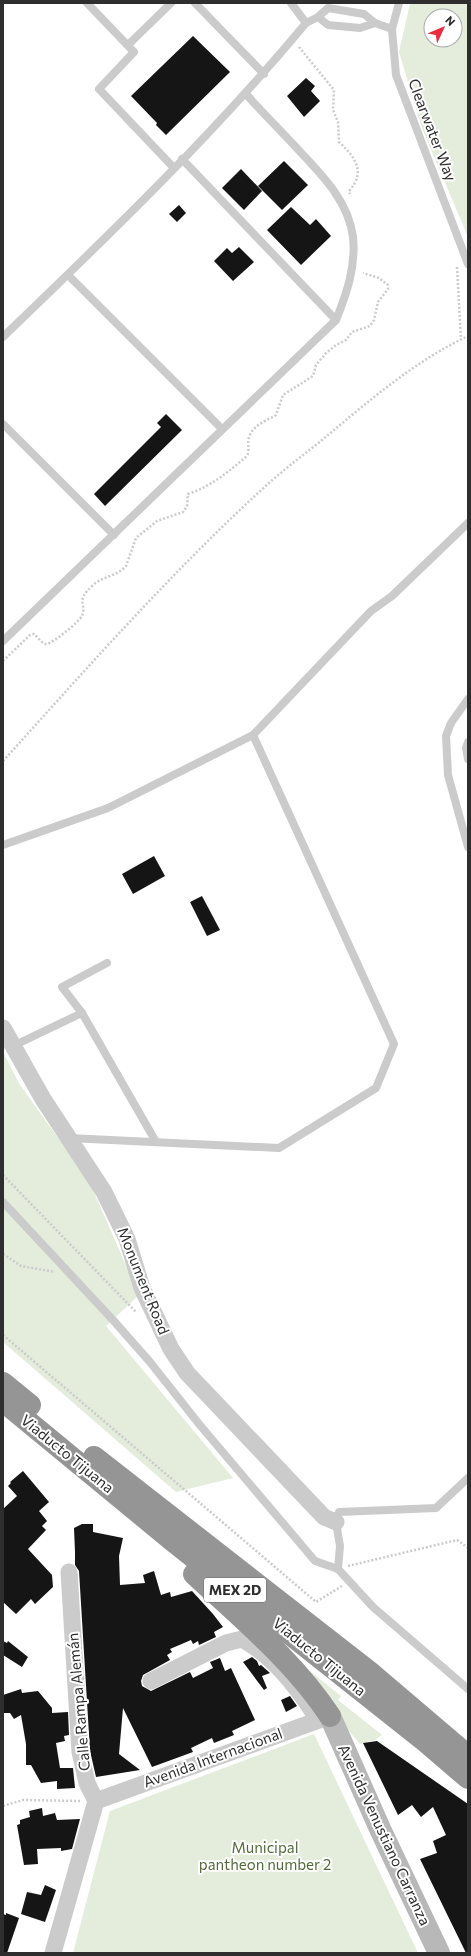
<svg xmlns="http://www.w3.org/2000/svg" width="471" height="1956" font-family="Commissioner,sans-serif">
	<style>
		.green { fill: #e4ecdb; fill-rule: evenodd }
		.building { fill: #151515 }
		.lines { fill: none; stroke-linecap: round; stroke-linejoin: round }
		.path { stroke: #cbcbcb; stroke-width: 2.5; stroke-dasharray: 2 2; stroke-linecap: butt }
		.lane { stroke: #cbcbcb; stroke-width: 8 }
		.street { stroke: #cbcbcb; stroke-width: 17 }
		.secondary { stroke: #b8b8b8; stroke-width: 22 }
		.highway { stroke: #959595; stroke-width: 22 }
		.labels { text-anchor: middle; stroke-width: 4; stroke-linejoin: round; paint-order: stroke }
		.shield { fill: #fff; stroke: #6d6d6d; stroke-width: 1 }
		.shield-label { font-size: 14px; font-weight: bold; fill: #2e2e2e }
		.street-label { font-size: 15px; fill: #2e2e2e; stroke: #fff }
		.park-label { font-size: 15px; fill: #526a3a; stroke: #fff }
	</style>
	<rect width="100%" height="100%" fill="#fff"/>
	<!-- green -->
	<g class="green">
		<path d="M410,3h58v234l-46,-109 -23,-76zM431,16h24v24h-24z"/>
		<polygon points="3,1052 20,1085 89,1181 139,1295 106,1326 233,1478 176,1492 3,1342"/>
		<polygon points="269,1638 341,1696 338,1700 382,1735 375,1740 360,1744"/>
		<polygon points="314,1734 418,1953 73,1953 110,1811"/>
	</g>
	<!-- building -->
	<g class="building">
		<polygon points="193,36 230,72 166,135 156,125 157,123 131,96"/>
		<polygon points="306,78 315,86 311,91 320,101 304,117 287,96"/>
		<polygon points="284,161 308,185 282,210 258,186"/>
		<polygon points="241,169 262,191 244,210 222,188"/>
		<polygon points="179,205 186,213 177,222 169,214"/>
		<polygon points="291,207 310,225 316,219 331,236 301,265 267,230"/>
		<polygon points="239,247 254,262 233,281 214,261 227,248 232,253"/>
		<polygon points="166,414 182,430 105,506 94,494 161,427 157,423"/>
		<polygon points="154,856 165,876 133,894 122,874"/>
		<polygon points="202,896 220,930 207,936 190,902"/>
		<polygon points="23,1471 49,1502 39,1511 47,1521 42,1526 46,1530 28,1549 52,1575 53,1587 35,1604 31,1599 16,1614 3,1602 3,1509 17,1496 8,1486 11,1483 10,1482"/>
		<polygon points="82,1524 93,1524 93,1532 123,1538 119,1556 120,1585 145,1583 143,1575 154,1571 161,1595 170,1592 171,1597 192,1591 213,1614 223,1627 214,1632 216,1637 199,1645 198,1641 193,1644 191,1640 170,1649 172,1652 167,1655 170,1660 143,1675 141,1681 142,1686 151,1691 190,1672 193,1678 213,1668 210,1662 220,1658 225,1671 231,1668 255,1720 232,1731 234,1735 214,1743 212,1738 191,1748 193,1752 152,1767 123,1708 119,1754 140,1770 96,1777 90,1751 79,1571 75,1565 75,1552 74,1528"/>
		<polygon points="3,1641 7,1643 8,1641 28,1657 22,1667 3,1655"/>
		<polygon points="252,1657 257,1661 259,1666 261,1665 270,1673 262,1676 267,1688 264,1690 243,1662"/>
		<polygon points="21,1689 22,1693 38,1691 52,1708 52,1713 68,1712 69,1735 64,1736 65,1741 56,1743 60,1768 73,1768 75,1788 57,1789 57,1781 41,1783 31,1765 26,1765 26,1744 21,1715 14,1719 10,1713 3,1713 3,1695"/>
		<polygon points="290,1696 297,1706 286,1712 281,1700"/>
		<polygon points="377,1741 468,1804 468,1953 466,1953 420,1859 437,1853 433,1841 446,1835 433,1807 421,1817 412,1805 398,1815 363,1743"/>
		<polygon points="42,1808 43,1816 55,1813 57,1820 80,1819 72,1849 61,1851 61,1848 37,1849 38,1864 24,1865 17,1825 20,1824 20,1820 30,1817 29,1811"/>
		<polygon points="45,1885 56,1890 45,1922 21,1914 27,1892 41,1895"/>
		<polygon points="6,1913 19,1918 7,1953 3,1953 3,1914 6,1915"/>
	</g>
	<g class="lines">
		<!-- path -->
		<g class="path">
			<path d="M299,47l35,43 -1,20 5,12 1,20c17,16 27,30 10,49l1,3"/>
			<polyline points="457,267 461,340"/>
			<path d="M3,661l27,-26 4,-1c4,3 7,9 12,10 5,1 34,-23 36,-28 5,-14 -7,-14 10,-30 10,-10 24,-9 34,-20l10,-28 21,-17 26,-9 4,-6 1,-12c24,-8 40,-22 59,-38 3,-7 0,-12 2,-19 4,-12 17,-16 27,-22l7,-20 30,-19 3,-11 10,-12 10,-8 10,-5 6,-8 18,-6 4,-6 4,-18 10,-13v-4l-9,-7 -16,-5"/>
			<path d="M3,761c86,-95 171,-192 266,-278 19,-17 40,-32 59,-48 43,-36 89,-75 140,-99"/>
			<polyline points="3,1175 136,1312"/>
			<polyline points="3,1254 21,1266 55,1272"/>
			<polyline points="3,1335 316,1602 342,1586"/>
			<polyline points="348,1566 457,1540 468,1548"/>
			<polyline points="3,1806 23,1800 80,1801"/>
		</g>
		<!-- lane -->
		<g class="lane">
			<polyline points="87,3 134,52 99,89 174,168"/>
			<polyline points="195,3 264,74"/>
			<polyline points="291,3 306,23"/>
			<polyline points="399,3 392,29 396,75 468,264"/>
			<polyline points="318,17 328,25 360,28 375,23"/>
			<polyline points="128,45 171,3"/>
			<path d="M246,94c15,17 31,33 46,49 25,27 56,55 61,94 3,29 -6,56 -17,83"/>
			<polyline points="68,275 222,429"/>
			<path d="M3,337c105,-101 210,-202 303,-314l12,-6 10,-9 36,6 11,9 17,6"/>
			<polyline points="3,424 114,535"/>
			<polyline points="3,641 336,320 182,159"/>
			<polyline points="468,699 451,723 446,736 448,775 468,847"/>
			<polyline points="468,742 466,748 468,759"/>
			<polyline points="3,845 108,808 253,735"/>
			<polyline points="82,1013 156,1142"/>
			<polyline points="13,1046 82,1013 62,987 107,963"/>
			<polyline points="69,1138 279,1148 376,1088 394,1044 253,735 371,611 392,596 468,523"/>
			<polyline points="3,1202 113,1320 150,1362 199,1424 315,1561 338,1569"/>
			<polyline points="468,1478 436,1508 339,1512 336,1522 340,1546 338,1569 373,1607 468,1689"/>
		</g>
		<!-- street -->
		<g class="street">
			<polyline points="3,1028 43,1099 104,1192 127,1239 142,1288 171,1349 187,1373 324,1517 336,1522"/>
			<polyline points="69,1572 80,1752 87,1783 96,1801"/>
			<path d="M151,1681l75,-38 16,-4c33,18 57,50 76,81"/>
			<polyline points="96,1801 330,1716"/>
			<polyline points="53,1953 96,1801"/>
		</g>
		<!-- secondary -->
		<polyline class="secondary" points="330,1716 381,1831 439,1953"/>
		<!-- highway -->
		<g class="highway">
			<polyline points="3,1383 30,1405"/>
			<polyline points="3,1401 173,1541 426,1742 468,1778"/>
			<polyline points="94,1457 372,1674 468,1756"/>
			<path d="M194,1574c48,45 100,87 136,142"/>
		</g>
	</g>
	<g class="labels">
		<!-- shield labels -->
		<rect class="shield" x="204" y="1578" width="62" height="24" rx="3"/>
		<g class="shield-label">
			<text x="235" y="1595">MEX 2D</text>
		</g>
		<!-- street labels -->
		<g class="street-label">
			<text transform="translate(432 130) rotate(69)" y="5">Clearwater Way</text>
			<text transform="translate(143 1281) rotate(68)" y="5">Monument Road</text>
			<text transform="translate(67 1454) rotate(39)" y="5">Viaducto Tijuana</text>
			<text transform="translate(319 1657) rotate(39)" y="5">Viaducto Tijuana</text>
			<text transform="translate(79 1702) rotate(-95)" y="5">Calle Rampa Alemán</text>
			<text transform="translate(213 1758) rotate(-20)" y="5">Avenida Internacional</text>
			<text transform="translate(384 1835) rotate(65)" y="5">Avenida Venustiano Carranza</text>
		</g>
		<!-- park labels -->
		<g class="park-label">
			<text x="265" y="1853">Municipal<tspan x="265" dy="17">pantheon number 2</tspan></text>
		</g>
	</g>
	<!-- border -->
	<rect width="471" height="1956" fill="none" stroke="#2e2e2e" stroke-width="8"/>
	<!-- north arrow -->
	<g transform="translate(443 28) rotate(46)"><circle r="19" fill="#ffffff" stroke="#ababab"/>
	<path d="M0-3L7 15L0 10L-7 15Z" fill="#e92b3e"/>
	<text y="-6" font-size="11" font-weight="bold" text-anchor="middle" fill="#2e2e2e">N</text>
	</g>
</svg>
